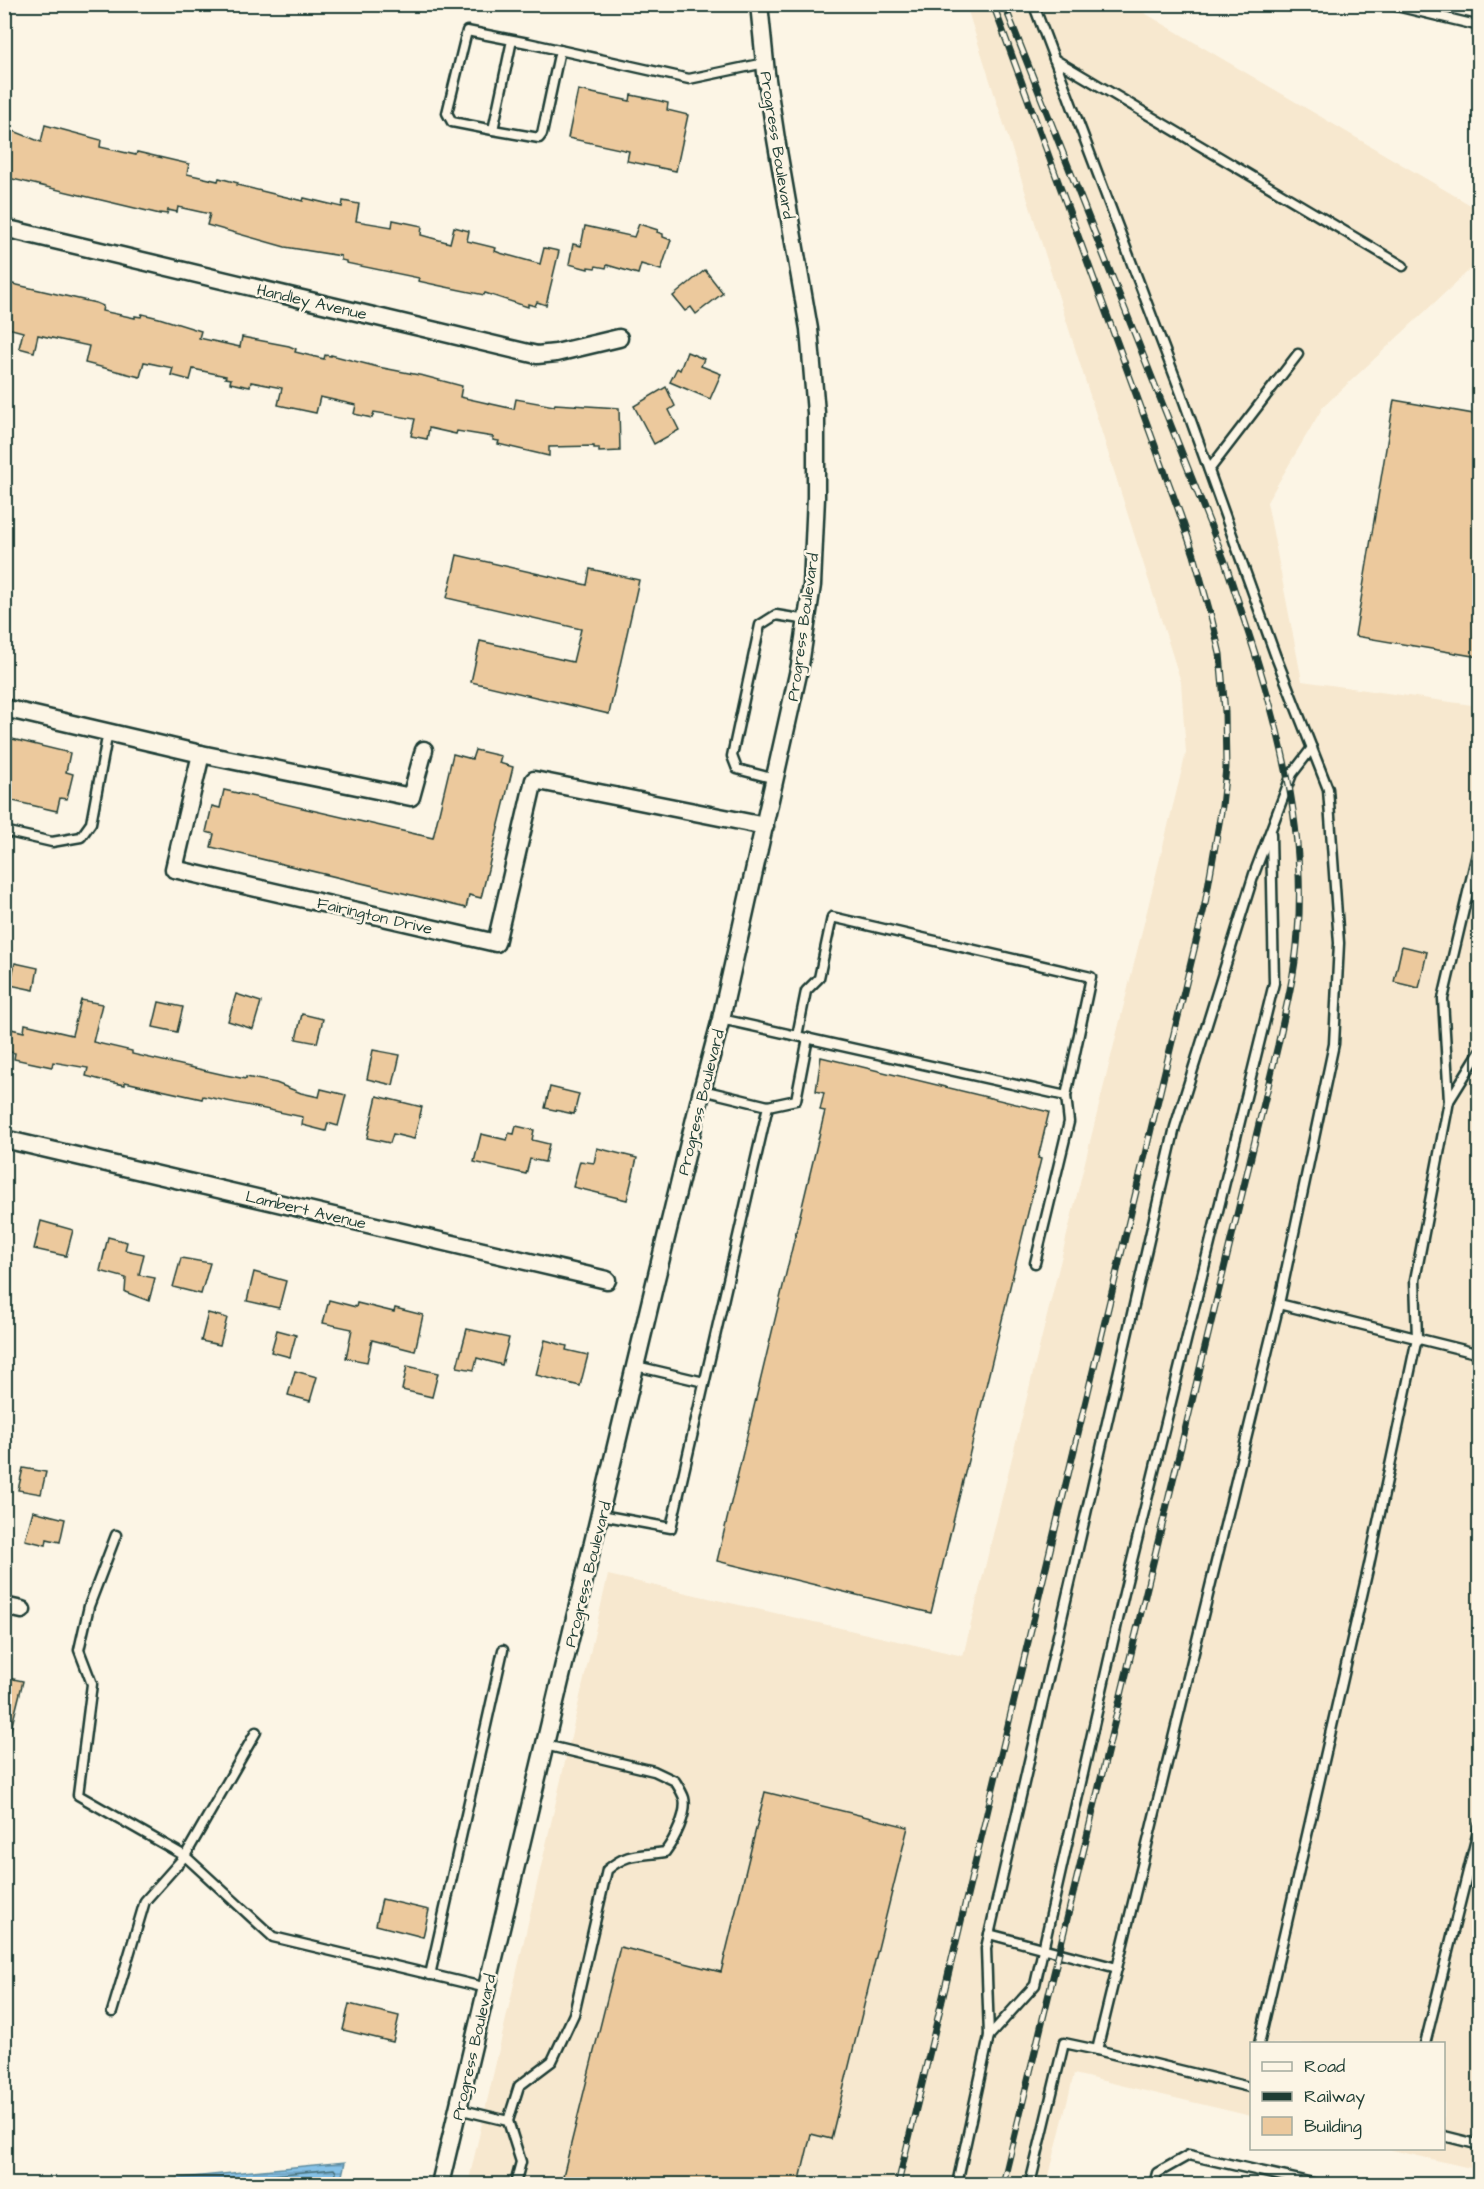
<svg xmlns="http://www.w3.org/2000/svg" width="1484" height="2189" font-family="'Architects Daughter',sans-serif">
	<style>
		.built { fill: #f7e8cf }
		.water { fill: url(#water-rules); stroke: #5d8c9f; stroke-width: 1.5 }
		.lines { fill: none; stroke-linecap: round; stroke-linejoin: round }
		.shore { stroke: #48727b; stroke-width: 1.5 }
		.building { fill: #ecc99d; stroke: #1f3d34; stroke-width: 1.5 }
		.service-casing { stroke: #1f3d34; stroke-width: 13 }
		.minor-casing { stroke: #1f3d34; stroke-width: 21 }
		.service { stroke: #fcf5e5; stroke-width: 8 }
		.minor { stroke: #fcf5e5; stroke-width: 16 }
		.rail-casing { stroke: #1f3d34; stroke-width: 7 }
		.rail { stroke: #fcf5e5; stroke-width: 4.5; stroke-dasharray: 14; stroke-linecap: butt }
		.labels { text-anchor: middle; stroke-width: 5; stroke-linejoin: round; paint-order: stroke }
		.street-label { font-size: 16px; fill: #1f3d34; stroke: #fcf5e5 }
	</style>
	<defs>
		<pattern id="water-rules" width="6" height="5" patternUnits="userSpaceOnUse" patternTransform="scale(1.5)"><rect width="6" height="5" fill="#86c1e6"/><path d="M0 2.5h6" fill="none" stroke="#6d9ebb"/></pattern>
	</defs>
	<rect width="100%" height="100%" fill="#fcf5e5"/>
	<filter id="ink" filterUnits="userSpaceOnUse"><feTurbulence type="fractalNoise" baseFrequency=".0167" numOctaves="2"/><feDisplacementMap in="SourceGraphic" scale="12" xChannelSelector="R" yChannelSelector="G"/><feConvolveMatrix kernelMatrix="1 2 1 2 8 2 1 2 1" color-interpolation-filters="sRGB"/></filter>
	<g filter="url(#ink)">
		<!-- built -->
		<polygon class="built" points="966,5 1131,5 1479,210 1479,261 1323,407 1267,502 1302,681 1479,706 1479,2170 1388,2149 1444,2148 1444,2044 1252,2044 1251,2116 1074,2074 1047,2184 468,2184 608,1575 963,1656 1186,753 1181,682"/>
		<!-- water -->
		<polygon class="water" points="345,2162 340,2184 120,2184"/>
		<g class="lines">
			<!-- shore -->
			<g class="shore">
				<polyline points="181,2184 334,2169 336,2172 335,2184"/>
				<polyline points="257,2184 324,2178 327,2180 327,2184"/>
			</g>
		</g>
		<!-- building -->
		<g class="building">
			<polygon points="578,90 630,101 631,95 656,100 668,103 667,110 688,115 676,171 627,161 629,151 568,138"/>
			<polygon points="45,125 101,140 100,147 136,155 137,152 189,164 187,174 218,181 219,178 238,183 237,185 303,201 304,198 342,207 343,201 359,204 356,221 392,227 393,220 422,226 421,235 450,243 454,227 469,231 467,241 496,248 495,251 500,253 540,264 544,248 559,251 546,305 537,302 535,306 528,304 528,307 485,293 484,295 441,286 418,281 419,278 346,263 346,261 341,260 341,256 285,247 207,225 210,214 178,207 177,212 168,210 167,214 160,213 160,214 4,177 4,127 41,142"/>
			<polygon points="639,224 658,230 657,232 663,234 663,237 671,240 661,270 641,264 638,274 607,265 606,268 596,266 595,268 588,267 588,269 569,264 573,244 581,246 585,226 634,237"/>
			<polygon points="705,270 723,293 696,314 691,307 685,311 673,296"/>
			<polygon points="4,282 96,303 103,306 102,311 135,318 135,316 141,317 142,314 159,318 201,331 199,338 240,347 242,337 289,346 296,349 295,352 324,359 325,355 331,356 331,355 378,367 424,376 462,386 460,397 514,409 516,399 554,406 555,404 619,408 620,451 599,452 599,448 594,448 594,446 549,447 549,456 498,444 499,441 493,440 493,437 457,431 456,434 429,428 427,439 411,436 415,419 374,412 372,418 354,414 356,405 320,397 316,413 278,405 282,388 251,382 250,387 230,383 231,379 225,378 226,376 193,369 190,380 171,375 173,368 144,362 140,377 85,363 89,346 38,335 34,352 19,348 23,332 4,327"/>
			<polygon points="687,352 704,359 701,366 721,374 710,399 670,382 677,368 680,370"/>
			<polygon points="666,387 675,406 669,410 679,430 654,444 634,406"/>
			<polygon points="1394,400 1479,415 1479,657 1355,636"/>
			<polygon points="457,555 587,585 590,569 639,580 609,714 471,682 480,641 573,662 581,629 447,598"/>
			<polygon points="4,737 70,753 66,772 73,774 67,799 60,798 57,811 4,799"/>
			<polygon points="475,750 501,756 499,763 513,767 481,898 469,895 466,908 211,847 214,834 206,832 212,806 220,808 224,790 433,838 453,754 472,759"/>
			<polygon points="1402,946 1427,952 1419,988 1394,982"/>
			<polygon points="15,963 38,968 34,990 10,985"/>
			<polygon points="236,994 261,1002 253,1029 228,1021"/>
			<polygon points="81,1000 102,1004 93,1042 132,1051 132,1054 225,1075 246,1079 246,1077 276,1083 301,1093 319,1097 321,1089 346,1095 338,1126 328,1123 326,1131 302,1125 303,1117 203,1096 202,1099 125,1082 125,1085 109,1082 86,1076 88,1068 53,1062 52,1067 14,1059 15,1053 5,1051 11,1029 24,1032 25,1024 72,1035"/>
			<polygon points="159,1002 183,1007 177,1032 153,1027"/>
			<polygon points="302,1014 323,1019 317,1043 296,1039"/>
			<polygon points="373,1050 400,1055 393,1085 367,1079"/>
			<polygon points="821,1057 1049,1112 1038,1158 1041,1159 931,1613 717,1561 825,1111 820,1110 824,1093 816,1091"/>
			<polygon points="550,1087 579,1094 574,1114 545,1108"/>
			<polygon points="377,1096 422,1107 414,1139 393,1134 390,1143 367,1138"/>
			<polygon points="516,1126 534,1130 532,1140 549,1144 545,1162 530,1159 526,1174 474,1162 481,1134 507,1140 509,1133 514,1134"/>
			<polygon points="597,1148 637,1158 627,1200 573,1187 580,1161 594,1163"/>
			<polygon points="41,1221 73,1230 66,1256 34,1249"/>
			<polygon points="108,1237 127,1242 125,1250 144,1254 139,1275 155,1278 149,1301 125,1292 126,1278 100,1271"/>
			<polygon points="181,1258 210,1263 201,1294 173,1287"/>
			<polygon points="254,1272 286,1281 279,1308 247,1301"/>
			<polygon points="329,1300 356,1307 357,1303 394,1312 395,1308 423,1315 415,1351 372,1340 367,1362 346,1358 352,1329 323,1323"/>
			<polygon points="208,1313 227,1318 220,1345 201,1341"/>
			<polygon points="467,1329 509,1338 502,1365 477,1358 474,1370 457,1367"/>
			<polygon points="277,1330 296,1335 290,1357 271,1352"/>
			<polygon points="545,1340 567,1346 566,1350 588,1355 580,1386 536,1375"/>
			<polygon points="407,1366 438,1373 432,1397 402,1390"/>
			<polygon points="295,1371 317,1377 310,1401 288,1395"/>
			<polygon points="23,1468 46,1472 41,1494 18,1490"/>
			<polygon points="33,1511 65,1519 60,1542 47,1539 46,1545 25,1540"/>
			<polygon points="4,1677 23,1681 10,1733 4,1732"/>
			<polygon points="765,1792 908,1827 831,2139 811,2134 799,2184 561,2184 620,1947 721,1972"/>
			<polygon points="382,1899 429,1910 423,1937 376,1925"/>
			<polygon points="349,2004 399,2016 393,2042 343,2030"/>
		</g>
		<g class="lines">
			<defs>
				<g id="service">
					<polyline points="1036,4 1036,11 1181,393 1276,657 1328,789 1339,943 1334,1044 1279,1304 1480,1354"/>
					<polyline points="1388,4 1480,26"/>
					<polyline points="512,40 493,130 452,122 447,113 467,31 528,43 689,79 765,63"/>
					<polyline points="1054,59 1403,266"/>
					<polyline points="493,130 539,138 542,134 560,50"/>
					<polyline points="1209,470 1298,354"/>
					<polyline points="775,779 737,769 732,756 760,625 776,615 807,620"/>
					<polyline points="4,831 52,842 81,837 91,823 108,732"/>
					<polyline points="721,1019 1066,1096 1091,977 832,917 819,978 806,991 797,1036"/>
					<polyline points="1449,1101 1480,1051"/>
					<polyline points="768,1106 796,1100 808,1038"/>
					<polyline points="1035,1263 1069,1122 1066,1096"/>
					<polyline points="636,1366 704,1382"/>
					<polyline points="601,1515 671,1528 768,1106 702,1090"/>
					<polyline points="256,1732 185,1856 273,1937 487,1988"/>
					<polyline points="989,1934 1117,1968"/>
					<polyline points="430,1975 503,1650"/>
					<polyline points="112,2012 145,1901 185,1856 78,1795 92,1684 79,1650 89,1606 116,1535"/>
					<polyline points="989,2036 1035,1985 1124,1593 1274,983 1271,834"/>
					<polyline points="1259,2044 1369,1565 1417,1338 1415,1280 1449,1101 1443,999 1480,841"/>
					<polyline points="1425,2044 1480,1823"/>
					<polyline points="1249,2087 1097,2050 1279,1304"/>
					<polyline points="458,2109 508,2121"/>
					<polyline points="1444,2136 1480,2145"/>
					<path d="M515,2184l6,-22 -13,-41 11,-35 33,-25 22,-47 33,-144c21,-18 32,-14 58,-18 9,-12 23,-38 19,-54 -2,-6 -6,-12 -9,-17l-21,-10 -109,-26"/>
					<polyline points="957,2184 989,2036 986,1948 1175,1127 1254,874 1292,774 1312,748"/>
					<polyline points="1030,2184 1064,2043 1097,2050"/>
					<polyline points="1154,2184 1157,2173 1189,2155 1317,2184"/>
				</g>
				<g id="minor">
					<polyline points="4,228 537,355 556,353 619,338"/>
					<polyline points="4,708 201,754 174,869 496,943 534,780 765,826"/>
					<polyline points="201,754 411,797 424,750"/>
					<polyline points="4,1139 607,1280"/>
					<polyline points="4,1606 22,1610"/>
					<polyline points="440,2184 653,1291 702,1090 721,1019 800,665 812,585 816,497 816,413 809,329 776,139 766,73 759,4"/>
				</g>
			</defs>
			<!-- service casing -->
			<use href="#service" class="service-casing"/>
			<!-- minor casing -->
			<use href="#minor" class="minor-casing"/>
			<!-- service -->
			<use href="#service" class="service"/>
			<!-- minor -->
			<use href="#minor" class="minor"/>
			<defs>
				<g id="rail">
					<polyline points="898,2184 1205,904 1222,806 1226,768 1225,712 1220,654 1212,620 1194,555 1180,514 993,4"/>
					<path d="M1003,2184l275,-1139c8,-38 18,-75 20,-113 10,-128 -33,-250 -73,-370l-221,-558"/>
				</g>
			</defs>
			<!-- rail casing -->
			<use href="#rail" class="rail-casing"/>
			<!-- rail -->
			<use href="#rail" class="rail"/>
		</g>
	</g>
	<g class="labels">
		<!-- street labels -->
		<g class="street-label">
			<text transform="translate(778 145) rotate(81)" y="6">Progress Boulevard</text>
			<text transform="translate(312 301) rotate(13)" y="6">Handley Avenue</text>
			<text transform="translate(802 627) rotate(-82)" y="6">Progress Boulevard</text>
			<text transform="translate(375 915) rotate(13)" y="6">Fairington Drive</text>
			<text transform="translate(700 1102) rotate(-76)" y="6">Progress Boulevard</text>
			<text transform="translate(306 1209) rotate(13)" y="6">Lambert Avenue</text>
			<text transform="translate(587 1574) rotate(-76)" y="6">Progress Boulevard</text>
			<text transform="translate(473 2047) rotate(-77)" y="6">Progress Boulevard</text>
		</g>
	</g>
	<!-- margin -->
	<rect width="1484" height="2189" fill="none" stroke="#fcf5e5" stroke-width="24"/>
	<rect x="12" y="12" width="1460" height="2165" fill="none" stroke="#1f3d34" stroke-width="2" filter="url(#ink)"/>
	<!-- legend -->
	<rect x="1250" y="2042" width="195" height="108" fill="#fcf5e5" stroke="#a4ab9e" stroke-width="1.5"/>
	<rect x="1262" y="2062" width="30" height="9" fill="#fcf5e5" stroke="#a4ab9e" stroke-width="1.5"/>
	<text x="1304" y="2072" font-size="18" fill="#1f3d34">Road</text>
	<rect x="1262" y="2092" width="30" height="9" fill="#1f3d34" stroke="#a4ab9e" stroke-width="1.5"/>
	<text x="1304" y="2102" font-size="18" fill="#1f3d34">Railway</text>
	<rect x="1262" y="2117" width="30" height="18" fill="#ecc99d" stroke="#a4ab9e" stroke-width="1.5"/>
	<text x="1304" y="2132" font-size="18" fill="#1f3d34">Building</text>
</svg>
